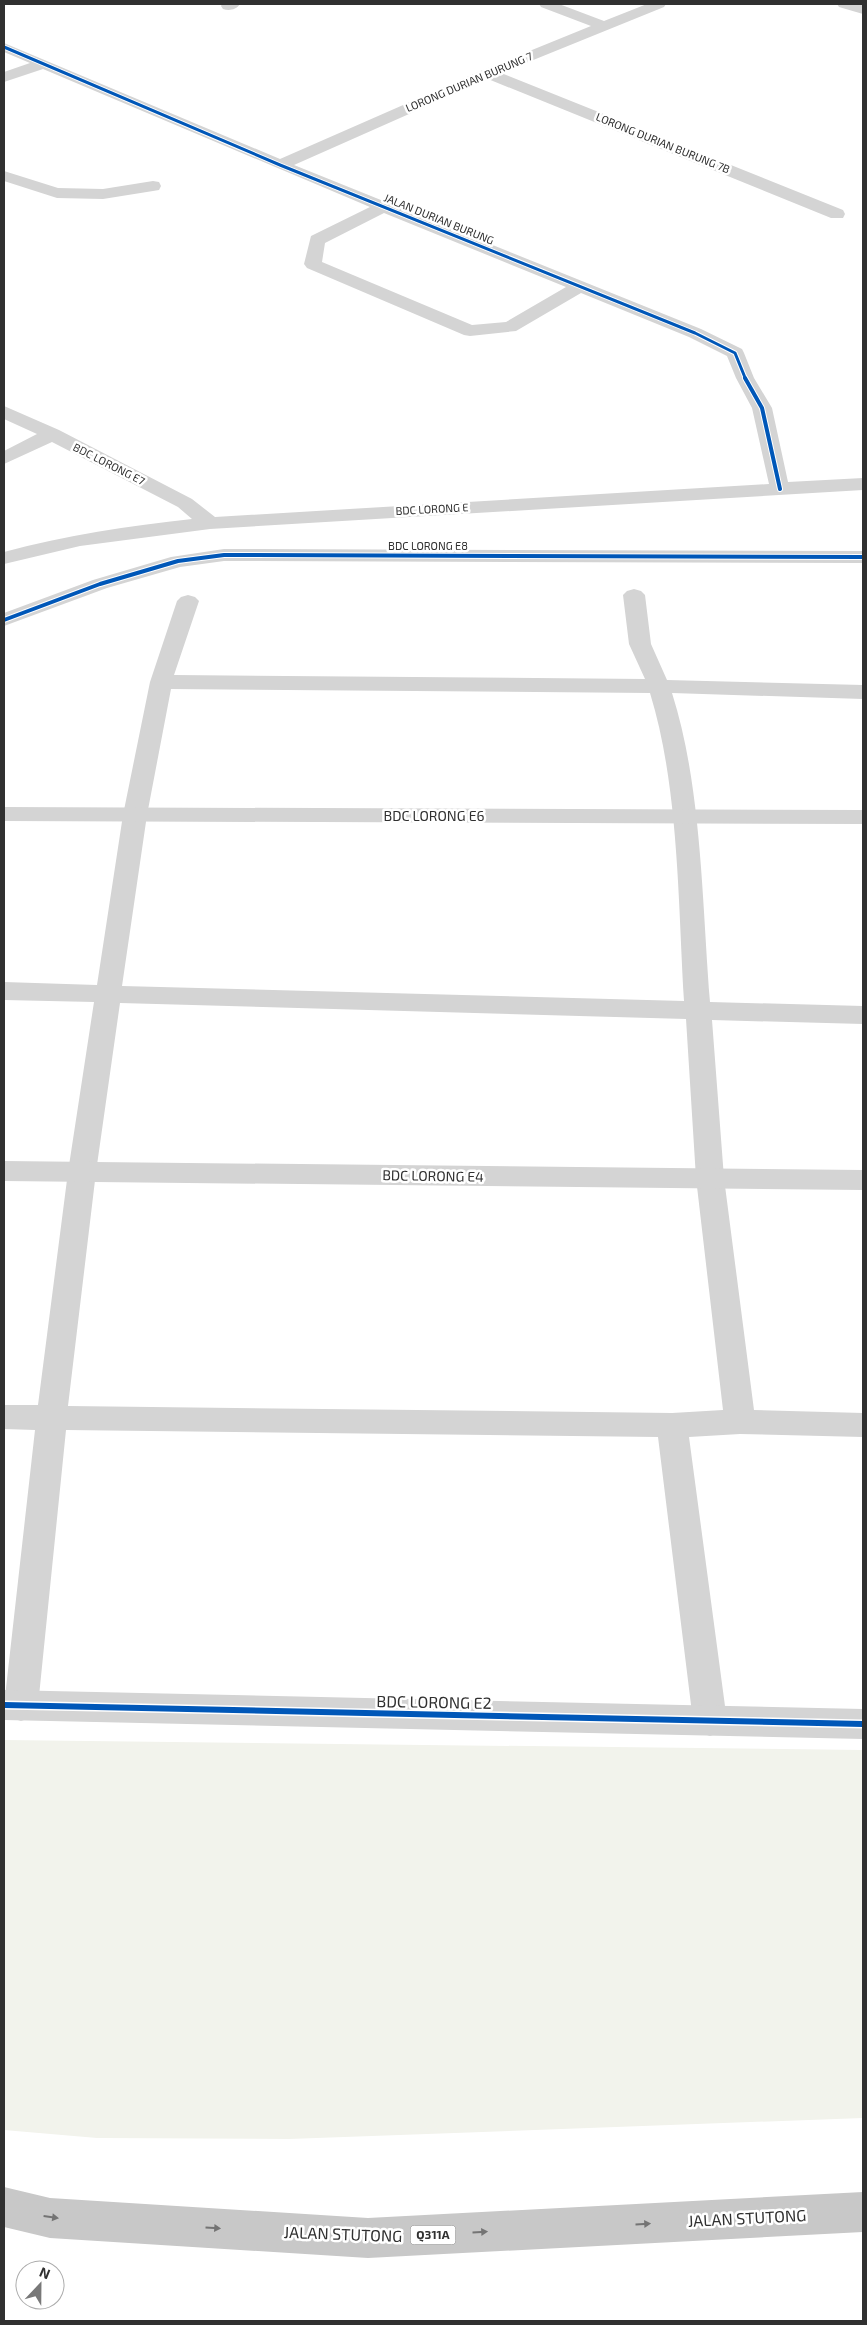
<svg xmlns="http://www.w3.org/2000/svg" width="867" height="2325" font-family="'Exo 2',sans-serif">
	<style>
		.green { fill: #f2f3ec }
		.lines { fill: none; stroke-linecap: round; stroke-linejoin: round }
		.service { fill: #d4d4d4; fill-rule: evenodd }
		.minor { fill: #d4d4d4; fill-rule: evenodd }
		.primary { fill: #c8c8c8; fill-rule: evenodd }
		.cycleway-far2-casing { stroke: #fff; stroke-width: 5 }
		.cycleway-far1-casing { stroke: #fff; stroke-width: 6 }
		.cycleway-casing { stroke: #fff; stroke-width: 9 }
		.cycleway-far2 { stroke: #0057b8; stroke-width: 3 }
		.cycleway-far1 { stroke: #0057b8; stroke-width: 4 }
		.cycleway { stroke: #0057b8; stroke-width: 6 }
		.oneway { fill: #747474 }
		.labels { text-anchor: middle; stroke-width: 5; stroke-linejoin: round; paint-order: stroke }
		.far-street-label { font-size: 11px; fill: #303030; stroke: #fff }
		.shield { fill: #fff; stroke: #6e6e6e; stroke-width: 1 }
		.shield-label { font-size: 12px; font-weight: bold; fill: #303030 }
		.street-label { font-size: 14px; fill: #303030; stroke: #fff }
		.near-street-label { font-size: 16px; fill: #303030; stroke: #fff }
	</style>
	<rect width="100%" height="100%" fill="#fff"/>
	<!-- green -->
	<polygon class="green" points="4,1740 863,1750 863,2118 289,2139 97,2138 4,2130"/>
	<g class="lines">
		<!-- service -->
		<path class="service" d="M634,589l7,2 4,4 6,49 16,36 196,5v14l-191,-6c30,94 30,210 38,309l153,4v18l-151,-4 12,158 30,232 109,3v24l-123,-3 -51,3 38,284 -5,11 -12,4 -12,-4 -5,-11 -35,-284 -592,-7 -28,276 -5,11 -12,4 -12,-4 -5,-11 31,-276 -31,-1v-24h34l30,-233 26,-170 -90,-2v-18l93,3 26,-170 27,-133 27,-81 4,-4 7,-2 7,2 4,4 -25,74 471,4 -16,-35 -6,-49 4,-4zM171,689l479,4c29,94 28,209 34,308l-562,-15 25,-171zM120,1003l566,16 10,159 27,232 -51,3 -604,-7 28,-234z"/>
		<!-- minor -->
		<g class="minor">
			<path d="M222,4h18c-4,6 -11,7 -17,5l-2,-3z"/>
			<path d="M539,4h20l45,17 43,-17h19l-2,3 -163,66 342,137 2,4 -2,4h-12l-343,-139 -194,86 407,164 41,20 2,4 10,25 18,30 16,74 75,-4v12l-653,39 -130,17 -76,18v-12c62,-17 125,-26 188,-33l-14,-12 -126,-65 -48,22v-13l33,-17 -33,-15v-13l55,24 133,69 23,18 554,-33 -17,-76 -16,-30 -9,-22 -38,-19 -108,-44 -65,38 -46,5 -6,-1 -157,-67 -3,-4 7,-28 59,-29 -327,-138 -39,13v-10l26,-9 -26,-11v-9l276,116 203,-89 108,-44 -50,-19zM384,213l182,74 -60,35 -34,3 -150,-63 3,-19z"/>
			<polygon points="837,4 863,5 863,14 839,7"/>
			<polygon points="4,171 58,188 103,189 153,181 159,182 161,186 159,190 153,191 103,199 57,198 4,181"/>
			<polygon points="224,549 863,551 863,563 224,561 180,567 107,588 4,626 4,613 93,580 171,557"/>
			<polygon points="4,807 863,810 863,824 4,821"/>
			<polygon points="4,1161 863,1170 863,1190 4,1181"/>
			<polygon points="4,1690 863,1709 863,1739 4,1720"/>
		</g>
		<!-- primary -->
		<polygon class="primary" points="4,2187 50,2198 368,2218 863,2192 863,2232 368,2258 50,2238 4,2227"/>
		<defs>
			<polyline id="cycleway-far2" points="4,47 280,165 695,333 735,353 746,380"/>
			<g id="cycleway-far1">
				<polyline points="745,378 762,408 780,489"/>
				<polyline points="4,620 100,584 178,561 224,555 863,557"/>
			</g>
			<polyline id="cycleway" points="4,1705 863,1724"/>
		</defs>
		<!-- cycleway-far2 casing -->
		<use href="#cycleway-far2" class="cycleway-far2-casing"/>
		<!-- cycleway-far1 casing -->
		<use href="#cycleway-far1" class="cycleway-far1-casing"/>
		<!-- cycleway casing -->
		<use href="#cycleway" class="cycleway-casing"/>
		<!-- cycleway-far2 -->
		<use href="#cycleway-far2" class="cycleway-far2"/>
		<!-- cycleway-far1 -->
		<use href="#cycleway-far1" class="cycleway-far1"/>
		<!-- cycleway -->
		<use href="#cycleway" class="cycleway"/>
	</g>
	<!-- one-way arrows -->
	<defs><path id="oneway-solid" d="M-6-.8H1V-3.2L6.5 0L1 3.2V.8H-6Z" transform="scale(1.25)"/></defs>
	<g class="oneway">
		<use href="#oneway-solid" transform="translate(51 2217) rotate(8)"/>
		<use href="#oneway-solid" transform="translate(643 2224) rotate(-3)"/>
		<use href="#oneway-solid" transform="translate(213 2228) rotate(4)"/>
		<use href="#oneway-solid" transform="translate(480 2232) rotate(-3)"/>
	</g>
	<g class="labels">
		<!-- far-street labels -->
		<g class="far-street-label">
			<text transform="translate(469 82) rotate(-23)" y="4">LORONG DURIAN BURUNG 7</text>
			<text transform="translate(663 143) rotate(22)" y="4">LORONG DURIAN BURUNG 7B</text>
			<text transform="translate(439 219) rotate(22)" y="4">JALAN DURIAN BURUNG</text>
			<text transform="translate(109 464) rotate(27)" y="4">BDC LORONG E7</text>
			<text transform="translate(432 509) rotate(-3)" y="4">BDC LORONG E</text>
			<text x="428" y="550">BDC LORONG E8</text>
		</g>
		<!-- shield labels -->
		<rect class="shield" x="410.5" y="2225.5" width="45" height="19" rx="4"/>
		<g class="shield-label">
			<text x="433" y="2239">Q311A</text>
		</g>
		<!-- street labels -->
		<g class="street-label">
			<text x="434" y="821">BDC LORONG E6</text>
			<text transform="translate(433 1176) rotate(1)" y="5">BDC LORONG E4</text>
		</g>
		<!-- near-street labels -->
		<g class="near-street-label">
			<text transform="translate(434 1702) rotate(1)" y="6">BDC LORONG E2</text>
			<text transform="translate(747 2218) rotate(-3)" y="6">JALAN STUTONG</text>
			<text transform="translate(343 2234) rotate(2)" y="6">JALAN STUTONG</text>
		</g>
	</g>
	<!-- border -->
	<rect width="867" height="2325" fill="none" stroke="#303030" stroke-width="10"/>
	<!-- north arrow -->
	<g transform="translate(40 2285) rotate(22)"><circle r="24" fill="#ffffff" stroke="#acacac"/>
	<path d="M0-4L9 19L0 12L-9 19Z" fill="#787878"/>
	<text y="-8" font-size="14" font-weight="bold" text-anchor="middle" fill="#303030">N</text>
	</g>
</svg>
